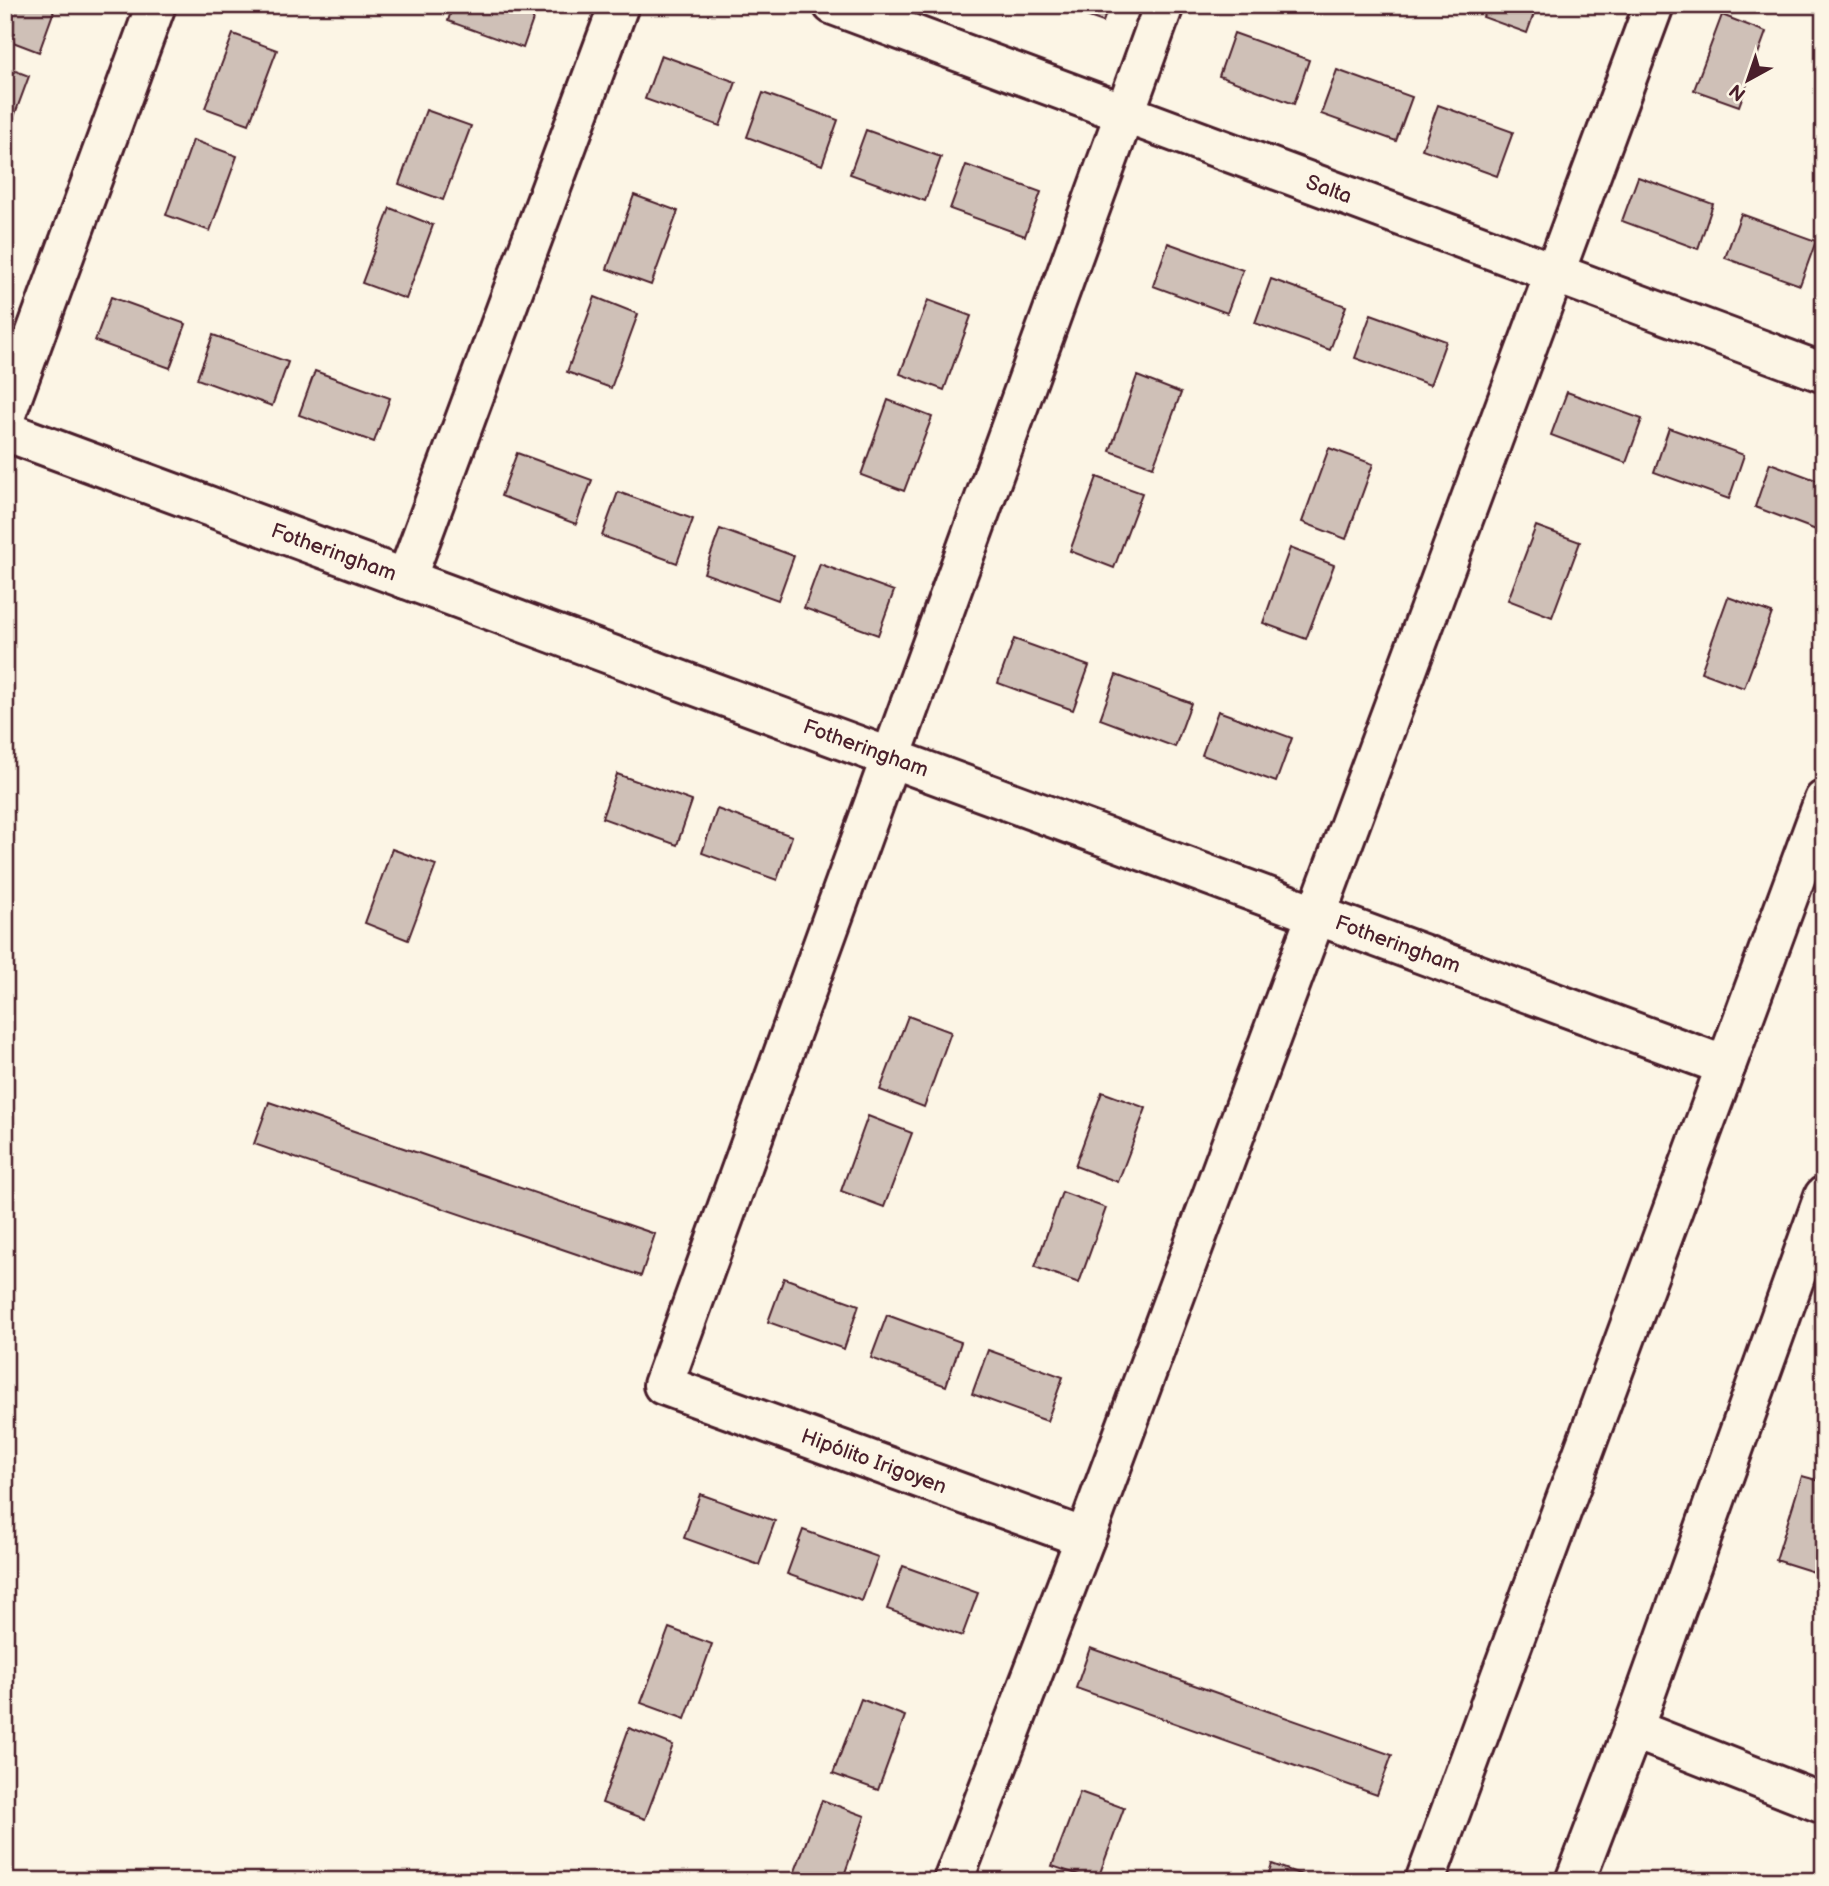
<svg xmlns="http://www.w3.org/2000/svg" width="1829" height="1886" font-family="'Balsamiq Sans',sans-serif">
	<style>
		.building { fill: #cfc0b7; stroke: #4a1f2b; stroke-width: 2 }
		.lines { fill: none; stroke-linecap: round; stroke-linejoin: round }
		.minor-casing { stroke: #4a1f2b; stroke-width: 44 }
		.major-casing { stroke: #4a1f2b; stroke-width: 44 }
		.minor { stroke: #fcf5e5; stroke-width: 38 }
		.major { stroke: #fcf5e5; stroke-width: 38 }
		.labels { text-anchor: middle; stroke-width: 7; stroke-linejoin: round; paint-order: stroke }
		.street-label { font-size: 21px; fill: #4a1f2b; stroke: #fcf5e5 }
	</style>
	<rect width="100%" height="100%" fill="#fcf5e5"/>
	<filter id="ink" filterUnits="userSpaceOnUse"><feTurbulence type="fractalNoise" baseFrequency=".0143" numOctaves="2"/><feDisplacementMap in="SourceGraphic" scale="14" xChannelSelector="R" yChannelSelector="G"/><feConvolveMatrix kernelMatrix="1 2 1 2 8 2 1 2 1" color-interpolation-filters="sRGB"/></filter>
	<g filter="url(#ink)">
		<!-- building -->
		<g class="building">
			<polygon points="6,5 56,5 39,52 5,39"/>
			<polygon points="453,5 538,5 523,48 448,21"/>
			<polygon points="1055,5 1109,5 1103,22"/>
			<polygon points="1487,5 1537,5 1527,33 1483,17"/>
			<polygon points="1722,15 1766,32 1739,106 1694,90"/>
			<polygon points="1234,33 1309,60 1294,104 1219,76"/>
			<polygon points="233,34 277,50 249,124 205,108"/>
			<polygon points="661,55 736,82 720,126 645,99"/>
			<polygon points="5,67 29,76 5,141"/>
			<polygon points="1337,70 1412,97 1396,141 1321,114"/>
			<polygon points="763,93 838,120 822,165 747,137"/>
			<polygon points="1438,105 1513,132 1497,176 1422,149"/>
			<polygon points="426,110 471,126 443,200 399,184"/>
			<polygon points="866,130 941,157 925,201 850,174"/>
			<polygon points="193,140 237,156 210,231 166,215"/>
			<polygon points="966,165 1041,192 1025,236 950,209"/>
			<polygon points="1638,177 1713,204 1698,249 1622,221"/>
			<polygon points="634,195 678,211 651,285 607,269"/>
			<polygon points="390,208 433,225 406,299 362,283"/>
			<polygon points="1741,214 1816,241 1800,285 1725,258"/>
			<polygon points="1168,243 1243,270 1227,313 1153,286"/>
			<polygon points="1271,279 1346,306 1330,350 1255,323"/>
			<polygon points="111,297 186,324 170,368 95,341"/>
			<polygon points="595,297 638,314 611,388 567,372"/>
			<polygon points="928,300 971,316 944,390 900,374"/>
			<polygon points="1371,314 1446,341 1430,385 1355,358"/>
			<polygon points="213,335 288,362 272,406 197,379"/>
			<polygon points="315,371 390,398 374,442 299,415"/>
			<polygon points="1137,376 1181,393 1153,467 1110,451"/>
			<polygon points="1567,392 1642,419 1626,463 1551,435"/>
			<polygon points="888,400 932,417 904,491 861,475"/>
			<polygon points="1669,428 1744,455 1729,499 1654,472"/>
			<polygon points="1329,448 1373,464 1346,539 1302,522"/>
			<polygon points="517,453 592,480 576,524 501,496"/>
			<polygon points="1770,463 1824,483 1824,533 1755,507"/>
			<polygon points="1097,477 1142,493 1114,568 1070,551"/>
			<polygon points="618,492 693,519 677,563 602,536"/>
			<polygon points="1536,526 1580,542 1552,617 1508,600"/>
			<polygon points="720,529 794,556 778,600 704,573"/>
			<polygon points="1290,548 1334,565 1306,639 1263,623"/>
			<polygon points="820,564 894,591 878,635 804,608"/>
			<polygon points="1728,597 1772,613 1744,688 1701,672"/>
			<polygon points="1014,639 1089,666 1073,710 998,683"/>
			<polygon points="1116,675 1191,703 1175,747 1100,719"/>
			<polygon points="1218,711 1292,738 1276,782 1202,755"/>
			<polygon points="617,774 692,801 677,845 602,818"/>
			<polygon points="717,809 792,836 777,880 702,853"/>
			<polygon points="392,849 436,865 408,940 365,923"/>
			<polygon points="908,1016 951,1032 924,1107 880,1090"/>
			<polygon points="1102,1092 1146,1108 1118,1182 1075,1166"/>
			<polygon points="269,1102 655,1234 641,1276 254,1144"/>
			<polygon points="868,1116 912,1133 884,1207 841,1191"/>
			<polygon points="1062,1192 1106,1208 1079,1283 1035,1267"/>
			<polygon points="784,1278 859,1305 844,1349 768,1322"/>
			<polygon points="887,1315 961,1342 946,1386 871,1358"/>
			<polygon points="988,1350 1063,1377 1047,1421 972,1394"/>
			<polygon points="1802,1476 1824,1482 1824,1555 1820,1553 1814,1572 1776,1560"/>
			<polygon points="700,1494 775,1521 759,1565 684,1538"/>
			<polygon points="803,1530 878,1557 862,1601 787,1574"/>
			<polygon points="903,1566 978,1593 962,1636 887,1609"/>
			<polygon points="669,1628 712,1644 685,1719 641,1703"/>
			<polygon points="1090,1648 1392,1755 1377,1795 1076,1688"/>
			<polygon points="861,1699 905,1716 878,1790 833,1774"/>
			<polygon points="629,1728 673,1745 645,1819 602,1803"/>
			<polygon points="1080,1792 1124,1808 1097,1881 1052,1866"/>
			<polygon points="822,1800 865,1816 842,1881 812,1881 794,1874"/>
			<polygon points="1272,1864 1316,1880 1316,1881 1266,1881"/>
		</g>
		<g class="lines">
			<defs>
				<g id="minor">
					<polyline points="833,5 1824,373"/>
					<polyline points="5,417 156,5"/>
					<polyline points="5,431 1726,1066"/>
					<polyline points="406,579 619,5"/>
					<polyline points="1085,1538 663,1385 1164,5"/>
					<polyline points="1633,1729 1824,1804"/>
					<polyline points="953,1881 1085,1538 1654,5"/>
				</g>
				<g id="major">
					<polyline points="1425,1881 1824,800"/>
					<polyline points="1575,1881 1633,1729 1824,1196"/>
				</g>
			</defs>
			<!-- minor casing -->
			<use href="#minor" class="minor-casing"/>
			<!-- major casing -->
			<use href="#major" class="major-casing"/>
			<!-- minor -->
			<use href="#minor" class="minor"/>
			<!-- major -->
			<use href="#major" class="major"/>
		</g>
	</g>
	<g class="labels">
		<!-- street labels -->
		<g class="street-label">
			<text transform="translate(1329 189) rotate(20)" y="7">Salta</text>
			<text transform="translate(334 552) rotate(20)" y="7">Fotheringham</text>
			<text transform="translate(866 748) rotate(20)" y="7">Fotheringham</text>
			<text transform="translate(1398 944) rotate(20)" y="7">Fotheringham</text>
			<text transform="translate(874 1461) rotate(20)" y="7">Hipólito Irigoyen</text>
		</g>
	</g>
	<!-- margin -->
	<rect width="1829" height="1886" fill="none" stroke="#fcf5e5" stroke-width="28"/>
	<rect x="14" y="14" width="1801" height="1858" fill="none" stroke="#4a1f2b" stroke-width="2.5" filter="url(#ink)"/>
	<!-- north arrow -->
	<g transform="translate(1748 80) rotate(220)" stroke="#fcf5e5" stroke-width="5" paint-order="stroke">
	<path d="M0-5L12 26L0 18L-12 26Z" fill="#4a1f2b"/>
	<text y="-10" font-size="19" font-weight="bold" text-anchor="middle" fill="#4a1f2b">N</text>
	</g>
</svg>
